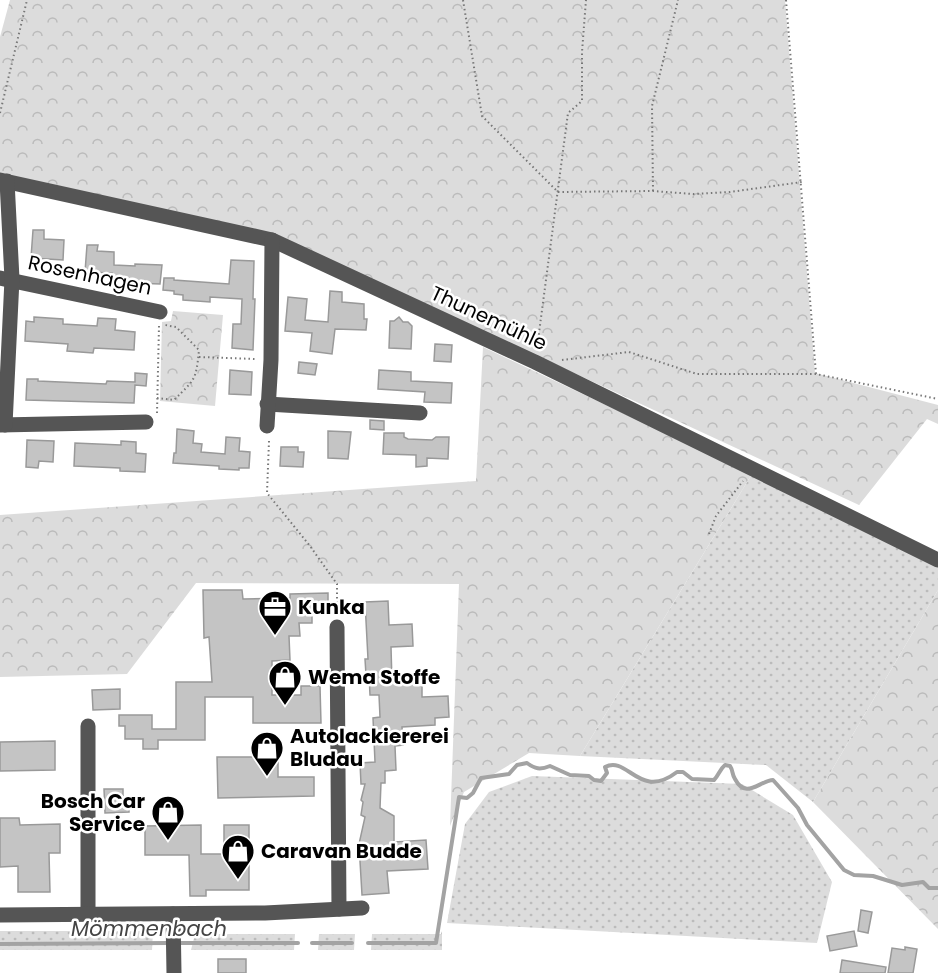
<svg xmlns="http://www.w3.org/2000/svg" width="938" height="973" font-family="Poppins,sans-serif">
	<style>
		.grass { fill: url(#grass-dots) }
		.forest { fill: url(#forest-crowns) }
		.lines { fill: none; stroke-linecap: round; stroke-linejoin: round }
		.stream { stroke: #a3a3a3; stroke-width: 4 }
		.building { fill: #c4c4c4; stroke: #999; stroke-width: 1.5 }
		.path { stroke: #777; stroke-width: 2; stroke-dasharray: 1.5 3; stroke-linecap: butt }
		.minor { stroke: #555; stroke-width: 15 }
		.labels { text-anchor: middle; stroke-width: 5; stroke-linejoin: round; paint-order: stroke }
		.street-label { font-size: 20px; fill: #000; stroke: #fff }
		.poi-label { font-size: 20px; font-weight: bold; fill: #000; stroke: #fff; text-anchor: start }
		.water-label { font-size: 21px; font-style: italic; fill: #444; stroke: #fff }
	</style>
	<defs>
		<pattern id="grass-dots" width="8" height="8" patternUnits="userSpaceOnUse" patternTransform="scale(1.5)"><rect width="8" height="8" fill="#dcdcdc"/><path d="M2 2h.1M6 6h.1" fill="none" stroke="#bbb" stroke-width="1.8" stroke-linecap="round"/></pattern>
		<pattern id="forest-crowns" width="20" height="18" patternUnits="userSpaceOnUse" patternTransform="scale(1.5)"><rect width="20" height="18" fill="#dcdcdc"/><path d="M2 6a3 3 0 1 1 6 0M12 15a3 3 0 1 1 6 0" fill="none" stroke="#bbb"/></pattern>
	</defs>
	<rect width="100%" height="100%" fill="#fff"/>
	<!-- grass -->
	<g class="grass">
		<polygon points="752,474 938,565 938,590 813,802 766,765 580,756"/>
		<polygon points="532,776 742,784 793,815 832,882 817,943 447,923 465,824 489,792"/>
		<polygon points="0,931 153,931 152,950 0,950"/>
		<polygon points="442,931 442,950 371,950 372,934 441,934"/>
		<polygon points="195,934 295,934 294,950 191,950"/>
		<polygon points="319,934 355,934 354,950 318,950"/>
	</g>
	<!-- forest -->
	<g class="forest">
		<polygon points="10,0 785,0 815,373 938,405 938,424 927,419 859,505 276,235 0,178 0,37"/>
		<polygon points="173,311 223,315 215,406 160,401 162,322 171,321"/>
		<polygon points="483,347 752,474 580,756 529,753 464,792 450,826 459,584 196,583 127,674 0,677 0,515 476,481"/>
		<polygon points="938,590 938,929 813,802"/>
	</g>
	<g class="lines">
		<!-- stream -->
		<g class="stream">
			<polyline points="178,943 298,943"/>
			<polyline points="312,943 352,943"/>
			<path d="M368,943h68l23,-146 8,1 6,-5 8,-15 28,-4 8,-9 10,-2c8,6 13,7 23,3l20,9 19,1 5,4 7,1 6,-8 -2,-6c23,-12 34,34 72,5h6l9,7 22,1c5,-5 6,-11 11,-15l5,1c3,4 2,9 5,13 11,21 24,2 38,1l25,28 9,17 37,45 10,5 19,1 29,9 21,-3 6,6h9"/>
			<polyline points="0,944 170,943"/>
		</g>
	</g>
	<!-- building -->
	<g class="building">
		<polygon points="33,230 44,230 44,239 64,240 63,260 31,258"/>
		<polygon points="87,245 98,245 97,251 114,252 114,265 135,266 135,264 162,265 160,284 134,283 134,280 112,279 112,273 85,272"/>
		<polygon points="231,260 254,261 253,299 255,299 253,350 232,348 233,324 241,324 242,299 210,297 210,302 183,300 183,295 174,294 174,291 163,290 164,278 174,278 174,280 229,284"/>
		<polygon points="330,291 342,292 342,302 364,304 364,319 367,319 366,330 335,329 332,354 310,351 312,333 285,331 288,297 307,299 305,320 328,322"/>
		<polygon points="34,317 63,319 63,324 97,326 98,318 116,319 115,330 135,332 134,350 94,348 93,353 67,351 68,344 25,341 26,321 34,322"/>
		<polygon points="399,317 403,322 408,322 412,326 411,349 389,348 390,321 394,321"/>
		<polygon points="435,344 452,345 451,362 434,361"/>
		<polygon points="299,362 317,364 315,375 298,373"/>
		<polygon points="230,370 252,372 251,395 229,394"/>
		<polygon points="379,370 411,372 411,381 452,383 451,403 424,402 425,392 378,389"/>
		<polygon points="135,373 147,374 146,386 135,385 134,403 26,400 27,379 38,379 38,381 106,384 107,381 135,382"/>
		<polygon points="370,420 384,421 384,430 370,429"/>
		<polygon points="177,429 194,431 193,443 202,444 201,452 225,454 226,437 240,438 239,451 250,452 249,468 239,468 239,470 219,469 219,466 173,463 174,453 176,453"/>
		<polygon points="328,431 351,432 348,459 328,458"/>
		<polygon points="384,433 404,433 404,437 408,439 432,440 436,437 449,437 448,459 427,458 427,466 416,467 416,455 383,454"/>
		<polygon points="27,440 54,441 53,462 39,461 38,468 26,467"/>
		<polygon points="121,441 136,442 136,453 146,454 145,472 120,471 120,468 74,466 75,443 121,445"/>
		<polygon points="281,447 298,447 298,452 304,452 303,467 280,466"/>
		<polygon points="203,590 242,590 243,599 290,598 290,594 328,593 328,605 312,605 312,623 299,623 300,636 289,636 290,660 272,661 272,695 301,695 301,686 320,686 321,723 253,723 253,697 205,697 205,740 158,740 158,749 143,749 143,739 125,739 125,726 119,726 119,715 152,715 152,729 176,729 176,682 212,682 209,637 204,638"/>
		<polygon points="388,601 389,625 412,624 413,646 391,647 392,682 422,681 422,697 448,696 449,717 435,718 435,725 402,727 403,745 395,746 396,770 385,771 385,783 381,783 380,808 394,816 394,842 426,840 428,869 387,871 389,893 362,895 359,844 365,817 361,815 363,802 361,800 365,784 361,784 360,763 375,762 373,718 380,717 379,695 370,695 369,675 366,675 365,659 368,659 365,602"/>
		<polygon points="120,689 120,709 93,710 92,690"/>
		<polygon points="55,741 55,770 0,771 0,742"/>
		<polygon points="217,757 278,757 278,777 314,777 314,796 218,798"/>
		<polygon points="104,789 123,789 123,800 129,800 129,812 105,813"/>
		<polygon points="0,818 19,818 20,825 60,824 60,853 49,853 50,892 18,892 18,866 0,867"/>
		<polygon points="201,825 201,854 224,854 224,825 249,825 249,890 206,890 206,896 190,896 189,855 145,855 145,826"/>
		<polygon points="861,910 872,912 868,933 858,931"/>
		<polygon points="854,931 857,946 830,951 827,936"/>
		<polygon points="905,947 917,949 913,973 888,973 892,948 905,950"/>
		<rect x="218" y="959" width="28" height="14"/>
		<polygon points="842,960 886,967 885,973 840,973"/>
	</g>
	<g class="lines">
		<!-- path -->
		<g class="path">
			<polyline points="463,0 482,116 558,192 653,191 693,194 730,192 802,182"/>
			<polyline points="786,0 816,374"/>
			<polyline points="0,113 27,0"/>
			<polyline points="653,191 652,106 678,0"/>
			<polyline points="537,348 568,113 582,101 582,52 586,0"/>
			<polyline points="199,357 256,359"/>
			<polyline points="562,360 629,352 697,374 816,374 938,399"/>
			<path d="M157,398l17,2c21,-21 22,-19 25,-50l-23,-23 -11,-2"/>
			<polyline points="157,413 159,326"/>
			<polyline points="269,441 267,493 310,546 337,584 337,613"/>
			<polyline points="709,534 716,516 743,481"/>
		</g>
		<!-- minor -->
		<g class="minor">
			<polyline points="0,180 272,240 535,362 938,560"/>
			<polyline points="0,278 160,312"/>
			<polyline points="267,404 420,413"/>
			<polyline points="0,425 146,422"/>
			<polyline points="5,425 12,279 7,181"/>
			<polyline points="267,426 271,360 272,240"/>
			<polyline points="337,627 339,909"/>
			<polyline points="88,726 88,915"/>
			<polyline points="173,914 174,973"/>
			<polyline points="0,915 265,913 362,908"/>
		</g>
	</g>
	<!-- icons -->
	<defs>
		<symbol id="office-pin" viewBox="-11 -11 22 30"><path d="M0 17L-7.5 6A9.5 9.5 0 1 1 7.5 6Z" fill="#000" stroke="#fff"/><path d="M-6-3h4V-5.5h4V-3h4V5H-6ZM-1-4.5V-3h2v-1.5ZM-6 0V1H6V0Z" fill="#fff"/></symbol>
		<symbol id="shop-pin" viewBox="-11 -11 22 30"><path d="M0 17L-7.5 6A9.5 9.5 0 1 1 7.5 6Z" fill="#000" stroke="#fff"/><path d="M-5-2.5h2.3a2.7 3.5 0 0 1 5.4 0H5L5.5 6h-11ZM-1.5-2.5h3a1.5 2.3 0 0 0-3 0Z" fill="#fff"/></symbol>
	</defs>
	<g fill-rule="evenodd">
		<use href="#office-pin" x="256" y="588" width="38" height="52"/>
		<use href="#shop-pin" x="266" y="658" width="38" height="52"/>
		<use href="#shop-pin" x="248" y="729" width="38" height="52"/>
		<use href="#shop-pin" x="149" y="793" width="38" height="52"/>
		<use href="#shop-pin" x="219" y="832" width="38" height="52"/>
	</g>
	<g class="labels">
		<!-- street labels -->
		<g class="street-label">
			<text transform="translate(90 275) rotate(12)" y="7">Rosenhagen</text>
			<text transform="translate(489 318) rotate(25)" y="7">Thunemühle</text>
		</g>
		<!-- poi labels -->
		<g class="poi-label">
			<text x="298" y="614">Kunka</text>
			<text x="308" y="684">Wema Stoffe</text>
			<text x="290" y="743">Autolackiererei<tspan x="290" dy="23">Bludau</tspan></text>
			<text x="145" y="808" text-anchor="end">Bosch Car<tspan x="145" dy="23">Service</tspan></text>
			<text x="261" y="858">Caravan Budde</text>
		</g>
		<!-- water labels -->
		<g class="water-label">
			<text x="149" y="936">Mömmenbach</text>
		</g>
	</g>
</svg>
